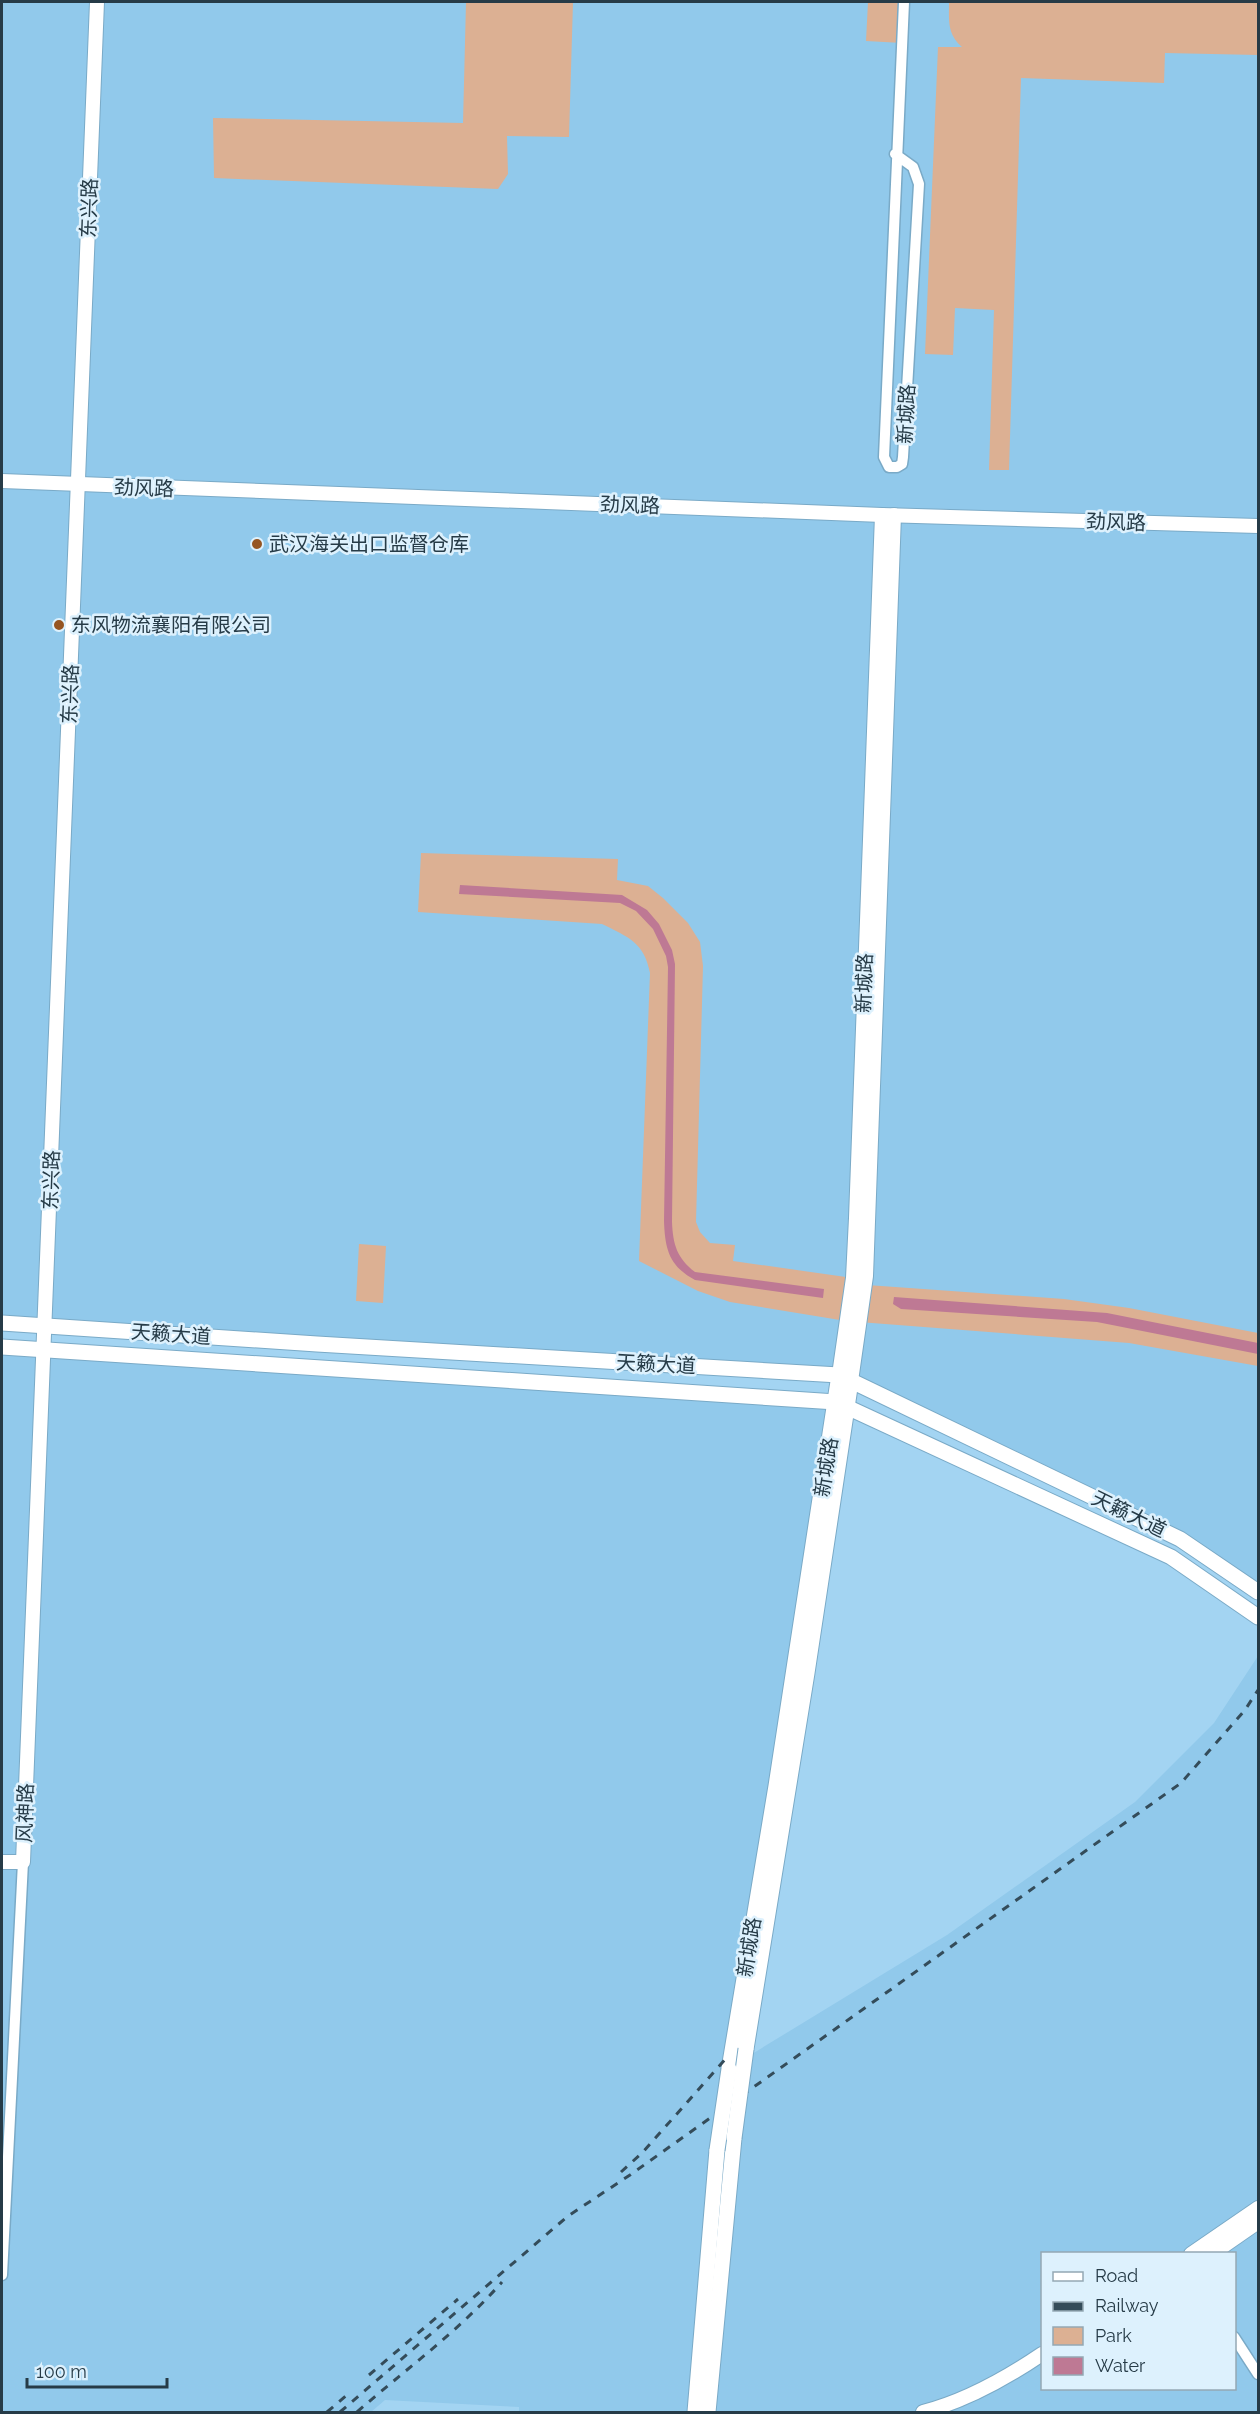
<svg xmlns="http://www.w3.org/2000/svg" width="1260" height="2414" font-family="Raleway,'Noto Sans SC',sans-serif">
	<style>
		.built { fill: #91c9eb; fill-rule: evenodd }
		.green { fill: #dcb093 }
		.water { fill: #be7994 }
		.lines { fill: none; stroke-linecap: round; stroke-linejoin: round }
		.minor-casing { stroke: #7aaac7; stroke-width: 13 }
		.tertiary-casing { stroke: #7aaac7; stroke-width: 16 }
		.secondary-casing { stroke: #7aaac7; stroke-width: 17 }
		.minor { stroke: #fff; stroke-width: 10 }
		.tertiary { stroke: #fff; stroke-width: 14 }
		.secondary { stroke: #fff; stroke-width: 15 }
		.rail { stroke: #344c5a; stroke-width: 3; stroke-dasharray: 8 8; stroke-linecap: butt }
		.secondary-bridge-casing { stroke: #7aaac7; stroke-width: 17; stroke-linecap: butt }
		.secondary-bridge { stroke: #fff; stroke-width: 15 }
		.poi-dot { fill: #965522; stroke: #ddf1fd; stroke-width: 2 }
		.labels { text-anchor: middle; stroke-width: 5; stroke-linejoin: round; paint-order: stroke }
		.street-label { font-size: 20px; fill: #263b47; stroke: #ddf1fd }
		.poi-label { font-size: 20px; fill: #263b47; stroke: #ddf1fd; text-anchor: start }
	</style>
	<rect width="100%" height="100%" fill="#a3d4f2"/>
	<!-- built -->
	<g class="built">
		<polygon points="2,2 1258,2 1258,1592 1180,1538 839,1375 2,1323"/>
		<path d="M2,1347l834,55 -107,666 218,-133 188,-133 79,-79 44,-67v756h-739v-5l-134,-7 -14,12h-369zM1042,2254h192v134h-192z"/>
	</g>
	<!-- green -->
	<g class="green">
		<polygon points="466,2 573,2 569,137 507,136 508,174 498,189 214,178 213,118 463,123"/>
		<polygon points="868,2 904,2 902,43 866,41"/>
		<path d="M949,2h309v53l-93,-2 -1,30 -143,-5 -12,392h-20l5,-160 -39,-2 -2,47 -28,-1 13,-307h24c-15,-13 -13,-26 -13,-45z"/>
		<path d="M421,853l197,6 -1,21 31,6 15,12 25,25 12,19 3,24 -7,256 4,10 10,11 25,2 -2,16 120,17v6l211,15 65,9 129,25v33l-129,-23 -283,-22 -116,-19 -32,-11 -59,-30 11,-288c-6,-31 -22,-36 -48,-49l-184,-12z"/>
		<polygon points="359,1244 386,1246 383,1303 356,1301"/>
	</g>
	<!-- water -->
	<g class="water">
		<path d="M460,885l162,10 25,15 12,14 13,26 3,14 -3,258c1,23 5,36 23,50l129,17 -1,9 -128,-18c-26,-14 -30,-31 -31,-59l4,-254 -2,-11 -13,-27 -17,-18 -16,-8 -161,-9z"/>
		<polygon points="894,1297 1107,1313 1258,1343 1258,1354 1097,1322 901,1309 893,1304"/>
	</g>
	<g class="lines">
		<defs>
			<g id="minor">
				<polyline points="895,154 913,167 919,184 903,457 902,464 897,467 889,467 884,457 904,2"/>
				<polyline points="2,2275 23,1862"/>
				<polyline points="1234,2337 1258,2374"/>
			</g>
			<g id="tertiary">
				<polyline points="2,481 882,515 1258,526"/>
				<polyline points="839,1375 853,1278 856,1218 882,515"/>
				<polyline points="851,1381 866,1276 894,515"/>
				<polyline points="2,1862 23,1862 97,2"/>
				<polyline points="1191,2254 1258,2208"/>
				<polyline points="1212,2254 1258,2222"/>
				<path d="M923,2412c43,-11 82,-33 119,-58"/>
			</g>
			<g id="secondary">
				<polyline points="2,1323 317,1344 839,1375 1180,1539 1258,1592"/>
				<polyline points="2,1347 836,1402 1171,1557 1258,1617"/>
				<polyline points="746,2049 807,1673 851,1381"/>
				<polyline points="729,2069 776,1786 839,1375"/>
				<polyline points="695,2412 717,2150"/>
				<polyline points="708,2412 734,2138"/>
			</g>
		</defs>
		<!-- minor casing -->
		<use href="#minor" class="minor-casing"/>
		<!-- tertiary casing -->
		<use href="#tertiary" class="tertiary-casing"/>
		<!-- secondary casing -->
		<use href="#secondary" class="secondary-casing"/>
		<!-- minor -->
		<use href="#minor" class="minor"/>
		<!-- tertiary -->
		<use href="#tertiary" class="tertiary"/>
		<!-- secondary -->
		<use href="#secondary" class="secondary"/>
		<!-- rail -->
		<g class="rail">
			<polyline points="621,2172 643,2152 729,2055"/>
			<polyline points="369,2375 458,2299"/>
			<polyline points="327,2412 347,2395"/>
			<polyline points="340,2412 568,2216 630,2175 1181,1783 1245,1710 1258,1690"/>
			<path d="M357,2412c49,-43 102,-81 145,-130"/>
		</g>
		<defs>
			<g id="secondary-bridge">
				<polyline points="734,2138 746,2049"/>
				<polyline points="717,2150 729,2069"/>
			</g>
		</defs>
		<!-- secondary-bridge casing -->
		<use href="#secondary-bridge" class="secondary-bridge-casing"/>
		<!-- secondary-bridge -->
		<use href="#secondary-bridge" class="secondary-bridge"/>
	</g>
	<!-- markers -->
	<g class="poi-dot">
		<circle cx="257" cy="544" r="6"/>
		<circle cx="59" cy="625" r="6"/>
	</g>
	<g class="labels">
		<!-- street labels -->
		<g class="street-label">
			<text transform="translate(89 208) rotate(-88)" y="7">东兴路</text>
			<text transform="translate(906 414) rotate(-87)" y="7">新城路</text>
			<text transform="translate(144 488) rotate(2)" y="7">劲风路</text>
			<text transform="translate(630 505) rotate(2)" y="7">劲风路</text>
			<text transform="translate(1116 522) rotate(2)" y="7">劲风路</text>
			<text transform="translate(70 694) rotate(-88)" y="7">东兴路</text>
			<text transform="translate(864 983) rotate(-88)" y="7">新城路</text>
			<text transform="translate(51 1180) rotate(-88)" y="7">东兴路</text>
			<text transform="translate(171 1334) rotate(4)" y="7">天籁大道</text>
			<text transform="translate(656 1364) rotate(3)" y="7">天籁大道</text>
			<text transform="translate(826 1467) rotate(-81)" y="7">新城路</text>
			<text transform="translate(1129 1514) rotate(26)" y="7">天籁大道</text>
			<text transform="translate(25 1813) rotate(-88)" y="7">风神路</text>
			<text transform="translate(749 1947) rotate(-81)" y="7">新城路</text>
		</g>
		<!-- poi labels -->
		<g class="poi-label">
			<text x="269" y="551">武汉海关出口监督仓库</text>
			<text x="71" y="632">东风物流襄阳有限公司</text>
		</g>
	</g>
	<!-- border -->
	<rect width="1260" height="2414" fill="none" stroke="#263b47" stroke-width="6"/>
	<!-- legend -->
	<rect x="1041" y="2252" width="195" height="138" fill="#ddf1fd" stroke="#94a8b4" stroke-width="1.5"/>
	<rect x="1053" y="2272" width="30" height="9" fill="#ffffff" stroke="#94a8b4" stroke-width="1.5"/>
	<text x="1095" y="2282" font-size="18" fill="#263b47">Road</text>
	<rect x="1053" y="2302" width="30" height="9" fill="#344c5a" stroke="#94a8b4" stroke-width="1.5"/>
	<text x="1095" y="2312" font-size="18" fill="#263b47">Railway</text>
	<rect x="1053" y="2327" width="30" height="18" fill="#dcb093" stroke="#94a8b4" stroke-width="1.5"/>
	<text x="1095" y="2342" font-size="18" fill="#263b47">Park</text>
	<rect x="1053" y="2357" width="30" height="18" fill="#be7994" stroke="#94a8b4" stroke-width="1.5"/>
	<text x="1095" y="2372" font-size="18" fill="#263b47">Water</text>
	<!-- scale -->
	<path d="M27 2378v9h140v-9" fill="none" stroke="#263b47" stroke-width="3"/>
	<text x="36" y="2378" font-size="18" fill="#263b47" stroke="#ddf1fd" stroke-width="4.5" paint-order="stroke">100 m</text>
</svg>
